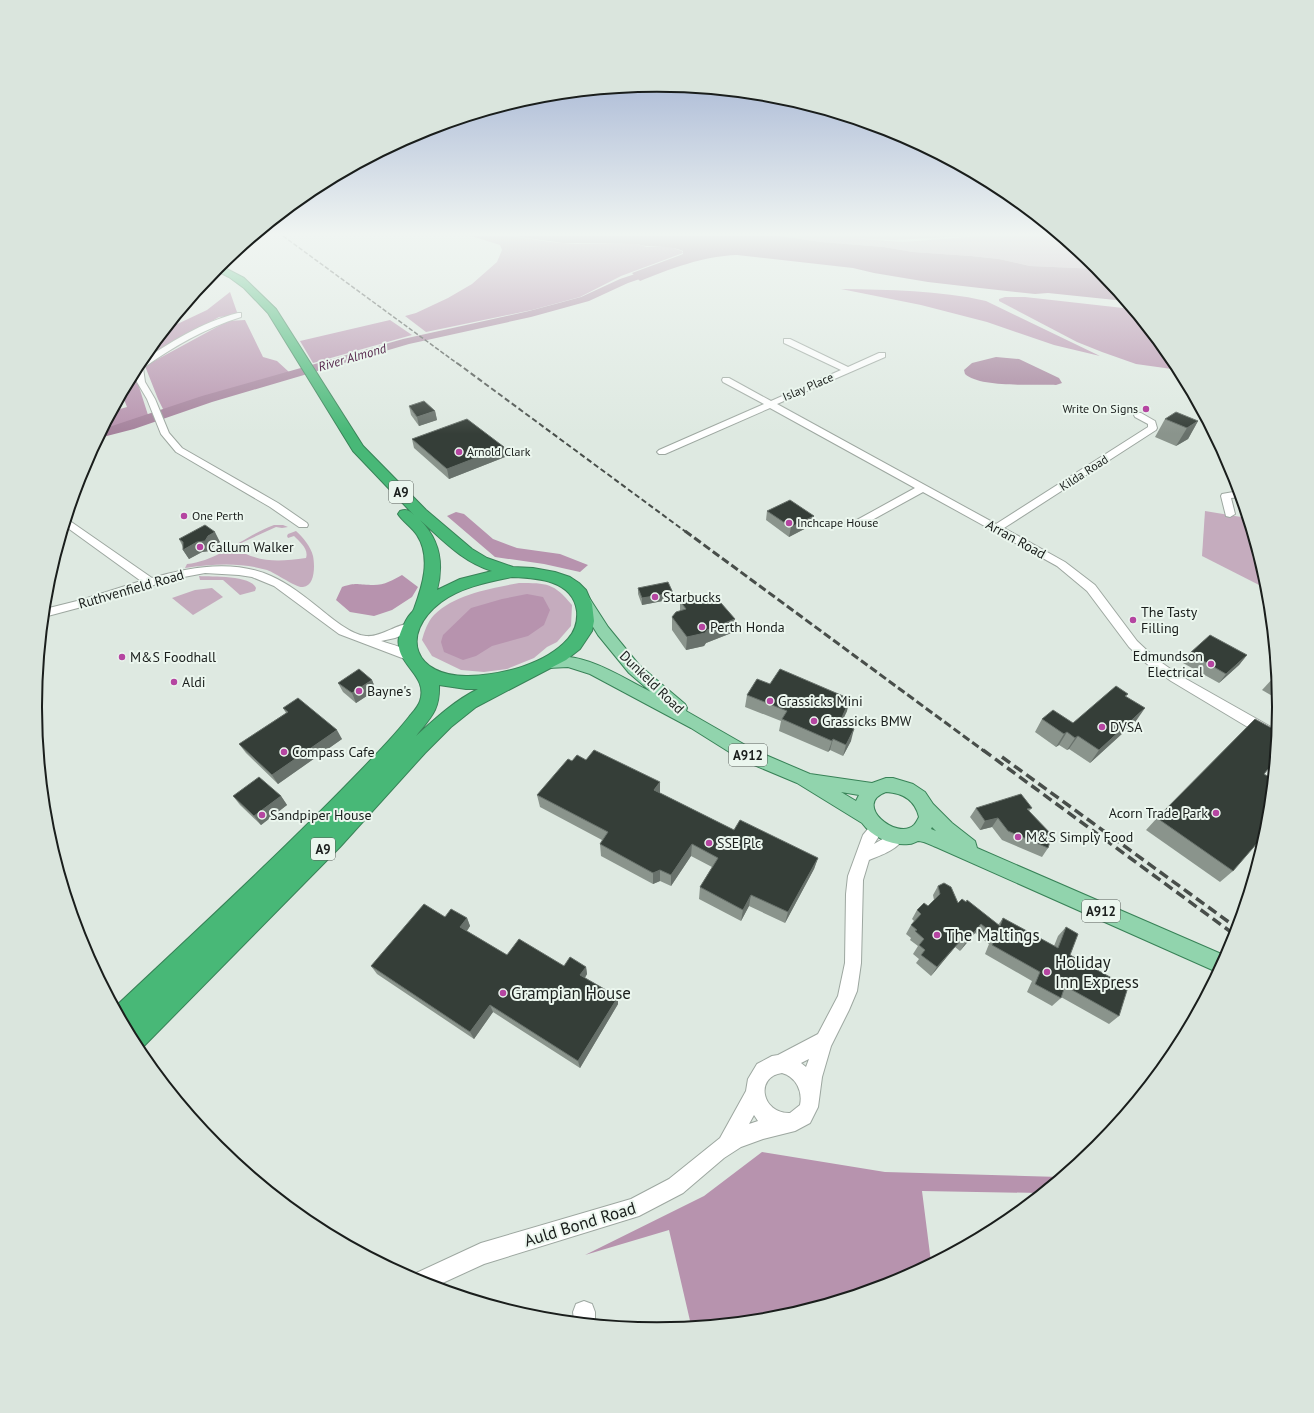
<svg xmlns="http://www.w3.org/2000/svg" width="1314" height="1413" font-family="'PT Sans',sans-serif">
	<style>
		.green { fill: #c5acbe }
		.forest { fill: #b793ae }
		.water { fill: #a5829c }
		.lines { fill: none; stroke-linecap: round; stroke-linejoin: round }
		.river { fill: #a5829c; fill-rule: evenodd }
		.minor-casing { stroke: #9da7a0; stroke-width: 2 }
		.major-casing { stroke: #388257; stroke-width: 2 }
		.highway-casing { stroke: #388257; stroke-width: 2 }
		.minor { fill: #fff; fill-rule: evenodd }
		.major { fill: #91d4ad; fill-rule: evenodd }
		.highway { fill: #48b877; fill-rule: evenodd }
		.rail-far3 { stroke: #484e4a; stroke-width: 1.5; stroke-dasharray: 4.5 2; stroke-linecap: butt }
		.rail-far2 { stroke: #484e4a; stroke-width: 2; stroke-dasharray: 5.5 3; stroke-linecap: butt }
		.rail-far1 { stroke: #484e4a; stroke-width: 3; stroke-dasharray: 8 3.5; stroke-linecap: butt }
		.rail { stroke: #484e4a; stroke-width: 3.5; stroke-dasharray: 10 5; stroke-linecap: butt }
		.wall { fill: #8a948c }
		.shaded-wall { fill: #68716b }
		.building { fill: #353e38; stroke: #68716b }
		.poi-dot { fill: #b545a1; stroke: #ebf6ee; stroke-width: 1.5 }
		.labels { text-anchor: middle; stroke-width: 4; stroke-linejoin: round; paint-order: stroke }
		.far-street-label { font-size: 12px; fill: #1a1e1c; stroke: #ebf6ee }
		.far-poi-label { font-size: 12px; fill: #1a1e1c; stroke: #ebf6ee; text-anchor: start }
		.far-water-label { font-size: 13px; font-style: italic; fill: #57294e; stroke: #ebf6ee }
		.shield { fill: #ebf6ee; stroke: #595f5b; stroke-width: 1 }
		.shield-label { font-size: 13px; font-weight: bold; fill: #1a1e1c }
		.street-label { font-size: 14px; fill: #1a1e1c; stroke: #ebf6ee }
		.poi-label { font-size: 14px; fill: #1a1e1c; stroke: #ebf6ee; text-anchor: start }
		.near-poi-label { font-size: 17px; fill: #1a1e1c; stroke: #ebf6ee; text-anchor: start }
		.near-street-label { font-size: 17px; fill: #1a1e1c; stroke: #ebf6ee }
		.rim { fill: none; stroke: #1a1e1c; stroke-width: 2 }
	</style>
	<rect width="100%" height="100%" fill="#dee9e1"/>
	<!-- green -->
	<g class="green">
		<polygon points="780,236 967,236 893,240 851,238 902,242 981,236 1059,236 1098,269 1030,266 999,259 971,256 913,252 884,247 822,242"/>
		<polygon points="1205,511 1247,518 1267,589 1202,556"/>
		<path d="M274,525h9l5,2 -6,1 -6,-1 -37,17 -5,4c26,15 44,14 72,10 3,-9 -6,-16 -12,-22l-6,2 -1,-2 1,-2 8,-3c7,6 15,16 17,25 2,10 2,30 -10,31 -7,1 -27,-14 -36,-17 -27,-8 -54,-6 -82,-2l2,-4c31,-3 57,-28 87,-39z"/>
		<path d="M199,576c13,1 52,-1 57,12l-1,3 -15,4 -17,-15h-23z"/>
		<path d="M519,583c28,0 35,0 53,22l-1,21 -14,16 -10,5 -13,11 -27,11 -23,3 -23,-2 -29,-14 -10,-16c2,-8 6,-19 12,-25 21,-21 58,-27 85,-32z"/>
		<polygon points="212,588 223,597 193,615 172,598 195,590"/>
	</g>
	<!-- forest -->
	<g class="forest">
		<polygon points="471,236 512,236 551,242 575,244 637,244 647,247 670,247 682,251 683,253 621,276 580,297 532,310 426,332 405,316 416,313 448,298 472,284 497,262 502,250 500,245"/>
		<path d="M841,289c48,1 98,1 145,12l114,55 -46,-11 -67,-23 -66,-17z"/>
		<polygon points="230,292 238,315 219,317 174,343 155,352 151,348 162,334 171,327 207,310"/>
		<polygon points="1005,297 1025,297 1132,309 1174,361 1179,370 1136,364 1102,352 1077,342 999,301 999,299"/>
		<polygon points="245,320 263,357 277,361 289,372 164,411 158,399 145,366 228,321"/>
		<polygon points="390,320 412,335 313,363 300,341"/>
		<polygon points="134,371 148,415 119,426 102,431 113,411 127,407 122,394"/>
		<polygon points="456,512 464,514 493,539 517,548 560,554 588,565 580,572 544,564 495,557 447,516"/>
		<path d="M402,575l16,12 -6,10 -20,13 -18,6 -24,-4 -14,-12 6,-13c16,-5 15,-2 29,-2 12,1 22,-5 31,-10z"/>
		<polygon points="527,594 543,597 550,610 544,625 528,636 492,646 476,656 463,660 444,652 441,642 443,635 471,608 502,599"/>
		<polygon points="762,1152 885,1172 1060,1177 1040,1193 922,1191 931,1262 895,1281 778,1317 691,1325 669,1230 585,1255 704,1196"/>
	</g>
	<!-- water -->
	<g class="water">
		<path d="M512,236h268l42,6 62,5 29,5 58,4 28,3 31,7 69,3 26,32 -77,-8 -13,1 -55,-6 -52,-6 -54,-9 -21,-5 -116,-13c-34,1 -67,14 -97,26l-8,-8 46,-17 5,-2v-3c-15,-7 -32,-2 -46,-7l-74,-1z"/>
		<path d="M996,357l23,2 40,19 3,5 -6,2c-22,-1 -76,3 -91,-11l-1,-4 8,-7z"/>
	</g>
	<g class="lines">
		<!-- river -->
		<polygon class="river" points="662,265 666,266 667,268 666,270 628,283 589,301 531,317 409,344 212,402 134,429 99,438 103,429 202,396 403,339 529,311 581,297 620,279"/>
		<defs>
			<g id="minor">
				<path d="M238,313h3v4c-36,11 -68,30 -98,51l2,14 10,17 14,34 13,15 96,55 29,20 1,2 -1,2h-8l-29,-20 -94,-55 -15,-18 -14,-35 -10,-17 -2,-13 3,-5c31,-21 64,-42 100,-51z"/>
				<polygon points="784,339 790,339 848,367 879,353 885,353 885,357 777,404 996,524 1148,427 1148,424 1135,417 1134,415 1135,413 1141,413 1155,421 1157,428 1156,430 1004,528 1065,562 1095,585 1137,641 1155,658 1179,675 1271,727 1273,731 1271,735 1266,736 1261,735 1171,681 1147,664 1129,647 1087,591 1057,566 923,492 863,525 855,525 854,523 855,521 915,488 770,408 665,454 659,454 657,452 659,450 764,404 723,382 722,380 723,378 729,378 771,401 841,370 784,343"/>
				<polygon points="1239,491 1240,497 1231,498 1235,514 1230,517 1226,516 1221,496 1222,494"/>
				<path d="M67,519l85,59c38,-11 81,-19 119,-2 18,8 33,20 48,32 11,9 32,27 47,28 15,2 36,-16 49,-12l2,3 -2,3 -20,8 -14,3c9,3 31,8 35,16l-2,3 -4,1 -71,-27 -65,-48 -22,-9 -13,-2 -34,-2 -32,6 -84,26 -45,12 1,-8 36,-9 60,-19 -76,-55z"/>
				<path d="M877,822l5,2 2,4 -10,16 24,-14 5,1 2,5c-6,13 -23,19 -36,24l-6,20 -2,83 -4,28 -8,19 -18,36 -9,31 -4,30 -8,16 -15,8 -32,8 -22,8 -17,11 -41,35 -44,23 -155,48 -48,22 -23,-8 1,-4 67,-31 150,-44 38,-20 51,-41 26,-47 2,-12 9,-15 15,-8 6,-1 40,-21 20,-38 7,-33 1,-69 2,-18 15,-41 9,-11zM809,1059l-3,8 -5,-4zM782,1073c14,4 21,18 18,32l-10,8c-28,1 -36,-36 -8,-40zM754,1115l4,6 -9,3z"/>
				<polygon points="584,1301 592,1304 595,1312 595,1322 574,1320 573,1312 576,1304"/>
			</g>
			<path id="major" d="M583,594l5,2 20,31 31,38 46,39 2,4 -1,3 68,39 56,24 62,9 14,-5h7l20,6 12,8 8,12 19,19 23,18 2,7 249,108 -9,16 -281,-125c-5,-2 -13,-6 -18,-6 -3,1 -6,3 -9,3 -17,2 -37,-7 -47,-21l-65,-40 -55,-23 -51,-32 -101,-54 -22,-7 -20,1 -5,-1 -3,-4 3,-4c37,-11 76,17 108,33l-22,-19 -31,-38 -22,-36 2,-3zM841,792l18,3 -3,6zM886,792c17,1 29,8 33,25 -1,2 -3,6 -5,8 -17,16 -62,-21 -28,-33zM932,827l4,4 -5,-2z"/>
			<path id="highway" d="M219,265l25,13 32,31 87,137 63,64 46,39 15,9 26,9 20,1 22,4 15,5 9,6 7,7 6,14 2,17 -2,10 -12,18 -14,11 -90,47 -25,20 -26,26 -85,94 -198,201 -3,2 -24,-43c84,-79 169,-157 249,-240 15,-16 31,-32 45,-50 4,-5 9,-10 11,-16 9,-27 -26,-36 -21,-64 2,-6 5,-14 9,-20 2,-3 5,-5 6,-8 8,-22 18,-51 3,-74 -5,-8 -14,-13 -19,-21l2,-3c6,-2 9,-1 14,4l-61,-64 -85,-138 -24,-25 -15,-11 -14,-7zM420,520c23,20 41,41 72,51l-32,8 -23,11c7,-27 3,-50 -17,-70zM512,577c25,1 61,3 65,34 1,12 -2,20 -9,28 -23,26 -67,36 -100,37 -53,1 -70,-41 -27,-74 20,-15 47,-20 71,-25zM439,685l27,4h12c-24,12 -42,29 -62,47 15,-19 24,-26 23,-51z"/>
		</defs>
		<!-- minor casing -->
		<use href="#minor" class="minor-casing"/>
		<!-- major casing -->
		<use href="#major" class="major-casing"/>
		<!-- highway casing -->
		<use href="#highway" class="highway-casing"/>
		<!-- minor -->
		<use href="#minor" class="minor"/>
		<!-- major -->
		<use href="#major" class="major"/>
		<!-- highway -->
		<use href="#highway" class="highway"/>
		<!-- rail-far3 -->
		<polyline class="rail-far3" points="283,236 458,364"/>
		<!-- rail-far2 -->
		<polyline class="rail-far2" points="457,363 686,532"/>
		<!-- rail-far1 -->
		<polyline class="rail-far1" points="685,531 984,751"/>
		<!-- rail -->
		<g class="rail">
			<polyline points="983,750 1235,935"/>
			<polyline points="1002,757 1237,928"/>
		</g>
	</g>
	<!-- wall -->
	<g class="wall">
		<polygon points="409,406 435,411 437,420 419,426 411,415"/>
		<polygon points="1165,419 1198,421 1188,439 1176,446 1155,437"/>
		<polygon points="412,439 504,447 505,457 449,479 414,448"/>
		<polygon points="767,511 814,516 812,525 789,537 766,520"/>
		<polygon points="179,539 220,542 213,546 210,551 202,552 189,559 183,550 183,547"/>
		<polygon points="638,588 673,599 642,605 638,594"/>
		<polygon points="680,601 734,632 706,643 704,646 686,650 672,630 672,617 680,611"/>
		<polygon points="1190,653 1247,655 1239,665 1219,683 1183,663"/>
		<polygon points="1276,675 1278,699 1262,690"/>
		<polygon points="372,680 376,690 356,703 343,692 338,683"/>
		<polygon points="770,684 847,711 841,723 851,741 843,756 830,750 828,752 779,731 781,721 745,707 747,695"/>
		<polygon points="1128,694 1126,696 1136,721 1090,763 1069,749 1067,750 1059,745 1056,747 1035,732 1042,719 1073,723"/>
		<polygon points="283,708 342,739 278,784 246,753 239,744 286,713"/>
		<polygon points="1264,774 1233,871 1220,882 1146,830 1157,818"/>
		<polygon points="660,793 734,830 818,858 814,869 785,923 749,906 741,921 699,899 700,887 712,867 691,856 671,886 660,881 653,884 601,856 600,844 602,840 540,807 537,795"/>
		<polygon points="233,796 281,796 287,805 261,825 240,805"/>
		<polygon points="976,808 1032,808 1029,811 1048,848 1042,857 1002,840 992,827 980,830 970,817"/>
		<polygon points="938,886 958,903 998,925 1003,918 1054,946 1058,936 1066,927 1070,955 1119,1016 1109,1024 1061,997 1061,998 1052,1006 1027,992 1032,981 985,954 989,944 975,933 960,951 955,947 931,976 916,963 919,959 913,954 918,946 910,940 911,938 906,934 911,925 914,921 912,919 917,910 928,906 934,900 933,895"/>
		<polygon points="445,917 467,918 470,926 467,931 507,955 564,966 586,967 587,974 585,978 618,997 618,1004 580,1068 493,1012 474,1039 377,974 371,966"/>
	</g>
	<!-- shaded-wall -->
	<g class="shaded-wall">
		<polygon points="435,411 437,420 419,426 417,417"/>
		<polygon points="1198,421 1188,439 1176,446 1187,428"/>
		<polygon points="504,447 505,457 449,479 447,469"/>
		<polygon points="814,516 812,525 789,537 791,527"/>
		<polygon points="215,532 220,542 213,546 210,551 202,552 189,559 183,550"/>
		<polygon points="673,593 673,599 642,605 642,598"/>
		<polygon points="735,619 734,632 706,643 704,646 686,650 687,637"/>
		<polygon points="1247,655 1239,665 1219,683 1226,674"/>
		<polygon points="372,680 376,690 356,703 352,693"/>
		<polygon points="850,699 847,711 836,734 840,722"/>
		<polygon points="1145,708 1136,721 1090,763 1099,750"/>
		<polygon points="854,729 851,741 843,756 846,745"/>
		<polygon points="337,730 342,739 278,784 272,775"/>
		<polygon points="1067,732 1059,745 1056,747 1064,734"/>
		<polygon points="1078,736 1069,749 1067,750 1075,738"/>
		<polygon points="833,739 830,750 828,752 832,741"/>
		<polygon points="660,782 660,794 654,790"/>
		<polygon points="281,796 287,805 261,825 254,816"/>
		<polygon points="998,818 992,827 980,830 985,821"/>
		<polygon points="692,844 691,856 671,886 671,875"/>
		<polygon points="818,858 814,869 785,923 788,912"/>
		<polygon points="660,870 660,881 653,884 653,873"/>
		<polygon points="751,895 749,906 741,921 743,910"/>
		<polygon points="467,918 470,926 464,935 460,927"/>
		<polygon points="981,924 975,933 960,951 966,942"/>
		<polygon points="962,939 955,947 931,976 937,967"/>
		<polygon points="586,967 587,974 582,982 580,975"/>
		<polygon points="618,997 618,1004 580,1068 578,1061"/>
		<polygon points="490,1005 493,1012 474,1039 470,1032"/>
	</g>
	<!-- building -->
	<g class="building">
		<polygon points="424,401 435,411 417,417 409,406"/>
		<polygon points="1176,412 1198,421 1187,428 1165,419"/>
		<polygon points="467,419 504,447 447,469 412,439"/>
		<polygon points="790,500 814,516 791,527 767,511"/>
		<polygon points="205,525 215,532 208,536 205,541 197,542 183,550 183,542 179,539"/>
		<polygon points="668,582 673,593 642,598 638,588"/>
		<polygon points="714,595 735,619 707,630 705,633 687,637 672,617 676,612 686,609 680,601"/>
		<polygon points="1210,635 1247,655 1226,674 1190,653"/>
		<polygon points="359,669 372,680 352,693 338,683"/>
		<polygon points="780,669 850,699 840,722 854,729 846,745 833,739 832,741 782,719 787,711 747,695 757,679 770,684"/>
		<polygon points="1116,686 1128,694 1125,696 1145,708 1099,750 1078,736 1075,738 1067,732 1064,734 1042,719 1053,710 1073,723"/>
		<polygon points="298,698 337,730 272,775 239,744 288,712 283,708"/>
		<polygon points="1255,719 1277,731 1273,763 1264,774 1272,779 1267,828 1265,834 1233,871 1157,818"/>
		<polygon points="594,750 660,782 654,790 734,830 740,820 818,858 788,912 751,895 743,910 700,887 718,858 692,844 671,875 660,870 653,873 600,844 608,832 537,795 568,759 572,761 577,755 586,760"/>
		<polygon points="259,777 281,796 254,816 233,796"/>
		<polygon points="1021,794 1032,808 1027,809 1052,835 1048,848 1008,831 998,818 985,821 976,808"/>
		<polygon points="944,883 951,887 958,903 962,899 966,902 967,900 1000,926 1003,918 1058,948 1066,927 1078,934 1070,955 1128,987 1119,1016 1065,986 1061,998 1035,984 1040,972 992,945 996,936 981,924 966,942 962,939 937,967 921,955 925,950 919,945 924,939 915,931 917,930 911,925 921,914 917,910 924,903 928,906 940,894 938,886"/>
		<polygon points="424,904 445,917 451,909 467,918 460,927 507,955 519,939 564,966 570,957 586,967 580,975 618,997 578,1061 490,1005 470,1032 371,966"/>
	</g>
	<!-- sky -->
	<linearGradient id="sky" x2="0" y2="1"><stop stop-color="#8da0ca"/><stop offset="0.54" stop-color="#f0f5f2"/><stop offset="1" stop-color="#f0f5f2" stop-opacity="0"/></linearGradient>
	<rect width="1314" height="434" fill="url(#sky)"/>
	<!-- markers -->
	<g class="poi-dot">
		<circle cx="1146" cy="409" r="4"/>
		<circle cx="459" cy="452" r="4"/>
		<circle cx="184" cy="516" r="4"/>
		<circle cx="789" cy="523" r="4"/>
		<circle cx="200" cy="547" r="4"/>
		<circle cx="655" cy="597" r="4"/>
		<circle cx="1133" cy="620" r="4"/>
		<circle cx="702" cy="627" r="4"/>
		<circle cx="122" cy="657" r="4"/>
		<circle cx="1211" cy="664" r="4"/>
		<circle cx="174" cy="682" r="4"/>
		<circle cx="359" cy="691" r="4"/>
		<circle cx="770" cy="701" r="4"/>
		<circle cx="814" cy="721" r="4"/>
		<circle cx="1102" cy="727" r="4"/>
		<circle cx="284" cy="752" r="4"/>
		<circle cx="1216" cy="813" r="4"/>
		<circle cx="262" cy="815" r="4"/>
		<circle cx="1018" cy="837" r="4"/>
		<circle cx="709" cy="843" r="4"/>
		<circle cx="937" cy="935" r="4"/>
		<circle cx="1047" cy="972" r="4"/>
		<circle cx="503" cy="993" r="4"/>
	</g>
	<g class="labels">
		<!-- far-street labels -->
		<g class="far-street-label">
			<text transform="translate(808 387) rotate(-23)" y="4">Islay Place</text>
			<text transform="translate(1084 473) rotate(-33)" y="4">Kilda Road</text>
		</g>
		<!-- far-poi labels -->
		<g class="far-poi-label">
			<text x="1138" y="413" text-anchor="end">Write On Signs</text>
			<text x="467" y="456">Arnold Clark</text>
			<text x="192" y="520">One Perth</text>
			<text x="797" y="527">Inchcape House</text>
		</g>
		<!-- far-water labels -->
		<g class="far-water-label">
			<text transform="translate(352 357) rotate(-16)" y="5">River Almond</text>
		</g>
		<!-- shield labels -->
		<g class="shield">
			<rect x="389" y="481" width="24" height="22" rx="3"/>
			<rect x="729" y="744" width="38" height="22" rx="3"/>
			<rect x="311" y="838" width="24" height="22" rx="3"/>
			<rect x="1082" y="900" width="38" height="22" rx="3"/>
		</g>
		<g class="shield-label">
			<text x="401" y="497">A9</text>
			<text x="748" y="760">A912</text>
			<text x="323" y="854">A9</text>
			<text x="1101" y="916">A912</text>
		</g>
		<!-- street labels -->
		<g class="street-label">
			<text transform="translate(1016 539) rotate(29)" y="5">Arran Road</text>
			<text transform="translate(131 589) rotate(-16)" y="5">Ruthvenfield Road</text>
			<text transform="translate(652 682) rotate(44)" y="5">Dunkeld Road</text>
		</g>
		<!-- poi labels -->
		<g class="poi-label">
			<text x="208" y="552">Callum Walker</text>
			<text x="663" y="602">Starbucks</text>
			<text x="1141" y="617">The Tasty<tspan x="1141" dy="16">Filling</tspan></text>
			<text x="710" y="632">Perth Honda</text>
			<text x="1203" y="661" text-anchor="end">Edmundson<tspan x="1203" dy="16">Electrical</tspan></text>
			<text x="130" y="662">M&amp;S Foodhall</text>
			<text x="182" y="687">Aldi</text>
			<text x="367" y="696">Bayne's</text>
			<text x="778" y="706">Grassicks Mini</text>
			<text x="822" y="726">Grassicks BMW</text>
			<text x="1110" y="732">DVSA</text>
			<text x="292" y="757">Compass Cafe</text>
			<text x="1208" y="818" text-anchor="end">Acorn Trade Park</text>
			<text x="270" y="820">Sandpiper House</text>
			<text x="1026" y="842">M&amp;S Simply Food</text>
			<text x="717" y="848">SSE Plc</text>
		</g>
		<!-- near-poi labels -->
		<g class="near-poi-label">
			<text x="945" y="941">The Maltings</text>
			<text x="1055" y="968">Holiday<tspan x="1055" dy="20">Inn Express</tspan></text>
			<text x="511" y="999">Grampian House</text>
		</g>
		<!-- near-street labels -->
		<g class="near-street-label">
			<text transform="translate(580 1224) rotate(-17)" y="6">Auld Bond Road</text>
		</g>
	</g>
	<!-- crop -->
	<path d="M0 0H1314V1413H0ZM42 707a615 615 0 1 1 1230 0a615 615 0 1 1-1230 0Z" fill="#dae5dd" fill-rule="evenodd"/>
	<path class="rim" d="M42 707a615 615 0 1 1 1230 0a615 615 0 1 1-1230 0Z"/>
</svg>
